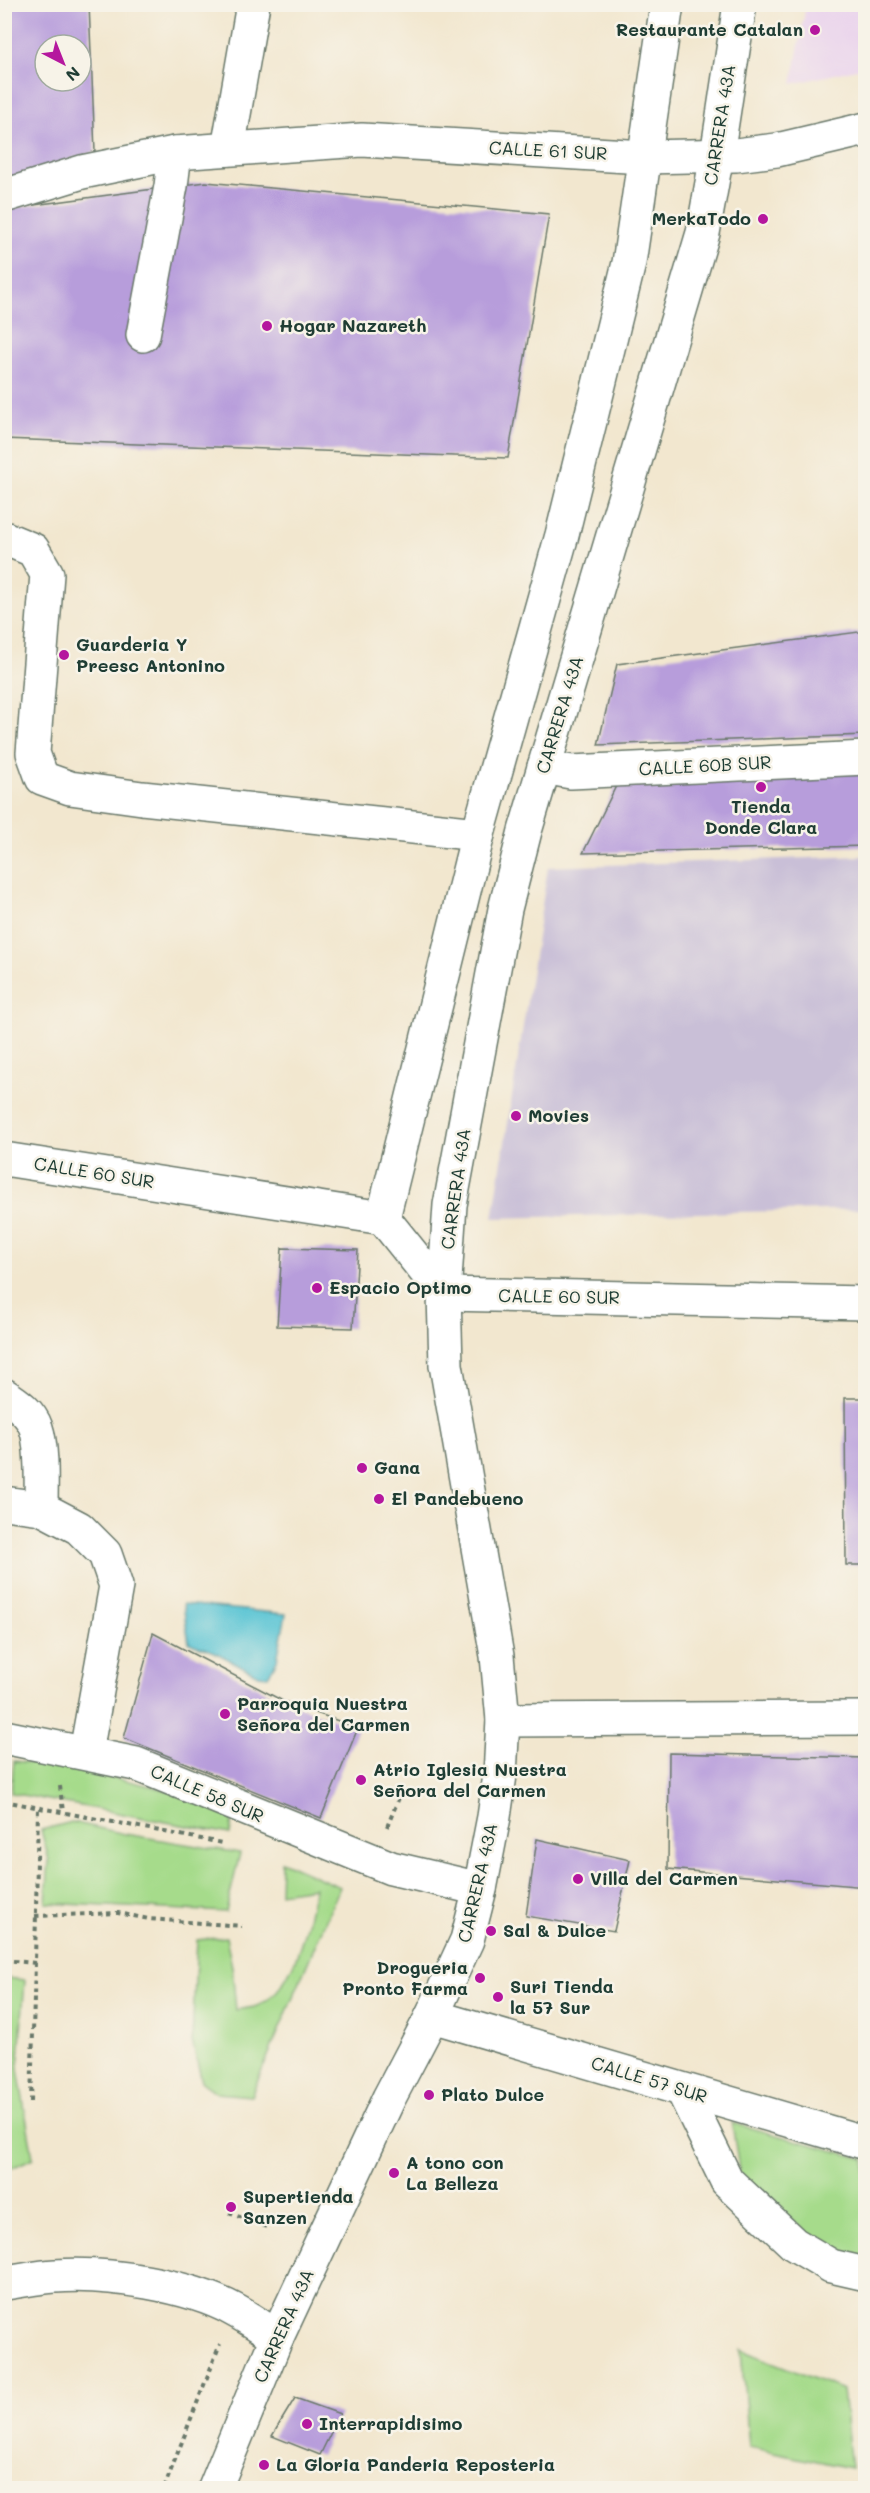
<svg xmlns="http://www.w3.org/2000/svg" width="870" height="2493" font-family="Mali,sans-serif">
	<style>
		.built { fill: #e9d1ed }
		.industrial { fill: #c9bfd7 }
		.green { fill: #a6db8b; stroke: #628c60; stroke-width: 1.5 }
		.water { fill: #59c4d4; stroke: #3c8084; stroke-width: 1.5 }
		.building { fill: #b79ddb; fill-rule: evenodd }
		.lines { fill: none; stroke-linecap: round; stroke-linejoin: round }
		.minor-casing { stroke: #69786a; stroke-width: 36 }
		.major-casing { stroke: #69786a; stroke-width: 36 }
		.path { stroke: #69786a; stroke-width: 4; stroke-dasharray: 4.5 4.5; stroke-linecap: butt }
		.minor { stroke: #fff; stroke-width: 33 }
		.major { stroke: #fff; stroke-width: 33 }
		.poi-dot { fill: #b5179e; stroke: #f7f3e8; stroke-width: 2 }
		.labels { text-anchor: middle; stroke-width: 5; stroke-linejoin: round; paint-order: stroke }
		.poi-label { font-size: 18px; font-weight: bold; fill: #1f3d34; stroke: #f7f3e8; text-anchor: start }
		.street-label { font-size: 18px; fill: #1f3d34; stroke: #f7f3e8 }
	</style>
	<rect width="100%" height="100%" fill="#f7f3e8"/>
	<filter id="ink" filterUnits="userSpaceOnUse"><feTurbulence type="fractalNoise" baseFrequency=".0167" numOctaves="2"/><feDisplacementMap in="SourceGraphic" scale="12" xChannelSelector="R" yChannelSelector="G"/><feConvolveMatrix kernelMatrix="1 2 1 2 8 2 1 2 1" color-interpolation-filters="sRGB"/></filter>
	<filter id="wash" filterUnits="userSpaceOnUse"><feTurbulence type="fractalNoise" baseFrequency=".008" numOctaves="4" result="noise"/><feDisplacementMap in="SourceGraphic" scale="24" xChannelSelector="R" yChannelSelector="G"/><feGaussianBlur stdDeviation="1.35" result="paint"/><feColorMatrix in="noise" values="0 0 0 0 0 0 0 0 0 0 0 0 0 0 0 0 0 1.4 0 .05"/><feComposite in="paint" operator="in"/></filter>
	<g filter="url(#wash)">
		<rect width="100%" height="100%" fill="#f2e7cf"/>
		<!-- built -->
		<polygon class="built" points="806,5 865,5 865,67 792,84"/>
		<!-- industrial -->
		<polygon class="industrial" points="865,856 865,1209 493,1218 548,867"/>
		<!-- green -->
		<g class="green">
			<polygon points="14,1761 70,1767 196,1797 233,1815 230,1834 11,1793"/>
			<polygon points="72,1822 125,1834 240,1853 226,1912 46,1903 49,1860 41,1830"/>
			<path d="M281,1861l59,26 -89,209 -34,-3 -15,-11 -10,-41 5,-101 29,-3 6,30 4,43c6,-1 13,-2 18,-3 41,-14 53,-83 61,-119l-35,5z"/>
			<polygon points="5,1978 25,1980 18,2069 33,2158 5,2171"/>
			<polygon points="732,2123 865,2159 865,2267 814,2239 740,2176"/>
			<polygon points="741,2350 843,2390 851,2468 749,2447"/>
		</g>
		<!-- water -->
		<polygon class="water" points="183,1604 286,1614 277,1660 268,1676 258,1675 215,1652 189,1643"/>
		<g id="blocks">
			<!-- building -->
			<g class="building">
				<path d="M4,4h85l6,148 -91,28zM45,45h36v36h-36z"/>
				<polygon points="206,182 549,214 508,458 4,439 4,209"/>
				<polygon points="866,631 866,735 598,745 617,664"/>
				<polygon points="866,769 866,846 583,853 621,776"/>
				<polygon points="282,1248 358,1250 353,1328 277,1326"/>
				<polygon points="845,1398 866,1398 866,1565 846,1565"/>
				<polygon points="153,1633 283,1701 358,1728 321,1818 124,1738"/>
				<polygon points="669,1753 866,1758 866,1887 668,1869"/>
				<polygon points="537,1839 630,1860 614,1931 526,1916"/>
				<polygon points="295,2398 340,2414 320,2455 272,2436"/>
			</g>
		</g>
	</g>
	<g filter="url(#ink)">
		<use href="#blocks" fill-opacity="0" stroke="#69786a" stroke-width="1.5"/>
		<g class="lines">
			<defs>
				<g id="minor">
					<polyline points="228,149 253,4"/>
					<polyline points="4,196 82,172 175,153 362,140 644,157 736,155 777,150 866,129"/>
					<polyline points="143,335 171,186 175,153"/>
					<polyline points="4,538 33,550 47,574 33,753 42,778 70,788 142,798 478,834"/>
					<polyline points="544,767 571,772 866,758"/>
					<polyline points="4,1159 383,1218"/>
					<polyline points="444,1294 866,1303"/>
					<path d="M4,1395c13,8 27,18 32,33 7,20 5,59 5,80"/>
					<polyline points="4,1503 41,1508 79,1528 105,1554 116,1586 86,1752"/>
					<polyline points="503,1720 866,1718"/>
					<polyline points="4,1737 136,1764 391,1868 480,1889"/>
					<polyline points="432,2016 866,2143"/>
					<polyline points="683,2091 727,2181 794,2244 831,2266 866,2274"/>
					<path d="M4,2283c17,-2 34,-6 51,-7 52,-4 134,9 179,34 15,8 29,18 43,27"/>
				</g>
				<g id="major">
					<polyline points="444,1294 383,1218 478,834 562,535 629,263 667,4"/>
					<polyline points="215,2488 277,2337 389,2098 432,2016 467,1940 480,1889 494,1817 500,1775 503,1720 497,1656 446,1365 444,1294 450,1205 505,909 525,831 703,233 717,155 740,4"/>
				</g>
			</defs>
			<!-- minor casing -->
			<use href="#minor" class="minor-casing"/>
			<!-- major casing -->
			<use href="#major" class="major-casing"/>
			<!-- path -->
			<g class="path">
				<polyline points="60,1786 63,1812"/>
				<polyline points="4,1801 222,1843"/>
				<polyline points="387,1827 403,1788"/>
				<polyline points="35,1916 118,1913 149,1919 242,1926"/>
				<polyline points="4,1960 35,1963 38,1807"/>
				<polyline points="31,2102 35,1963"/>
				<polyline points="229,2213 270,2228"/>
				<polyline points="164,2488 220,2344"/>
			</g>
			<!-- minor -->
			<use href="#minor" class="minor"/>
			<!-- major -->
			<use href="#major" class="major"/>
		</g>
	</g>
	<!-- markers -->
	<g class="poi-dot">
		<circle cx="815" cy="30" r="6"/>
		<circle cx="763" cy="219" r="6"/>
		<circle cx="267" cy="326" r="6"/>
		<circle cx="64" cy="655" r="6"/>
		<circle cx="761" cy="787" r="6"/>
		<circle cx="516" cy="1116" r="6"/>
		<circle cx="317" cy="1288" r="6"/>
		<circle cx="362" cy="1468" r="6"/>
		<circle cx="379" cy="1499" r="6"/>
		<circle cx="225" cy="1714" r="6"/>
		<circle cx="361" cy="1780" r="6"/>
		<circle cx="578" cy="1879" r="6"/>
		<circle cx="491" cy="1931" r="6"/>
		<circle cx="480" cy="1978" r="6"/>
		<circle cx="498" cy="1997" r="6"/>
		<circle cx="429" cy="2095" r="6"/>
		<circle cx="394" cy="2173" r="6"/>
		<circle cx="231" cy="2207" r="6"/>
		<circle cx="307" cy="2424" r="6"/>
		<circle cx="264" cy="2465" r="6"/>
	</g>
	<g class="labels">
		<!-- poi labels -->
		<g class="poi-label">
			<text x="803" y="36" text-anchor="end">Restaurante Catalan</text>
			<text x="751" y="225" text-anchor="end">MerkaTodo</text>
			<text x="279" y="332">Hogar Nazareth</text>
			<text x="76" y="651">Guarderia Y<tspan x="76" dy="21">Preesc Antonino</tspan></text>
			<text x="761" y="813" text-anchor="middle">Tienda<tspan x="761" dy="21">Donde Clara</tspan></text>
			<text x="528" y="1122">Movies</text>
			<text x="329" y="1294">Espacio Optimo</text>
			<text x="374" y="1474">Gana</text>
			<text x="391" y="1505">El Pandebueno</text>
			<text x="237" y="1710">Parroquia Nuestra<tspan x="237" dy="21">Señora del Carmen</tspan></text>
			<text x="373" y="1776">Atrio Iglesia Nuestra<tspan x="373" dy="21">Señora del Carmen</tspan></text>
			<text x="590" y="1885">Villa del Carmen</text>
			<text x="503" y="1937">Sal &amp; Dulce</text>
			<text x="468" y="1974" text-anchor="end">Drogueria<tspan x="468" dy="21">Pronto Farma</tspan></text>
			<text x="510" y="1993">Suri Tienda<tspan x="510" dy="21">la 57 Sur</tspan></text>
			<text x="441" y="2101">Plato Dulce</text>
			<text x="406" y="2169">A tono con<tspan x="406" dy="21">La Belleza</tspan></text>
			<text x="243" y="2203">Supertienda<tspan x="243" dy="21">Sanzen</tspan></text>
			<text x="319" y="2430">Interrapidisimo</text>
			<text x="276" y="2471">La Gloria Panderia Reposteria</text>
		</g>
		<!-- street labels -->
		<g class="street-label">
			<text transform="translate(720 125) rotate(-81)" y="6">CARRERA 43A</text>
			<text transform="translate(548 151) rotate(3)" y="6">CALLE 61 SUR</text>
			<text transform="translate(560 715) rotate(-73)" y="6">CARRERA 43A</text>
			<text transform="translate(705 766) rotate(-3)" y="6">CALLE 60B SUR</text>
			<text transform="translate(94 1173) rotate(9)" y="6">CALLE 60 SUR</text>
			<text transform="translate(456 1189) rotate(-82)" y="6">CARRERA 43A</text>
			<text transform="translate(559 1297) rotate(1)" y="6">CALLE 60 SUR</text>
			<text transform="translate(207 1794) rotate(23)" y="6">CALLE 58 SUR</text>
			<text transform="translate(478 1883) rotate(-77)" y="6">CARRERA 43A</text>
			<text transform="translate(649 2080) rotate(17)" y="6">CALLE 57 SUR</text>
			<text transform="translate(284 2326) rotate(-66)" y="6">CARRERA 43A</text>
		</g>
	</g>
	<!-- margin -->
	<rect width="870" height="2493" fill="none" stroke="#f7f3e8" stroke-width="24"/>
	<!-- north arrow -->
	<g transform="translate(63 63) rotate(138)"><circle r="28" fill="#f7f3e8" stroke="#a1aaa0" stroke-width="1.5"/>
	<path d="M0-4.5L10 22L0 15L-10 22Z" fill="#b5179e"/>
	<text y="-9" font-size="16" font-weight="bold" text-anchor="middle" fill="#1f3d34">N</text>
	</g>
</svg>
